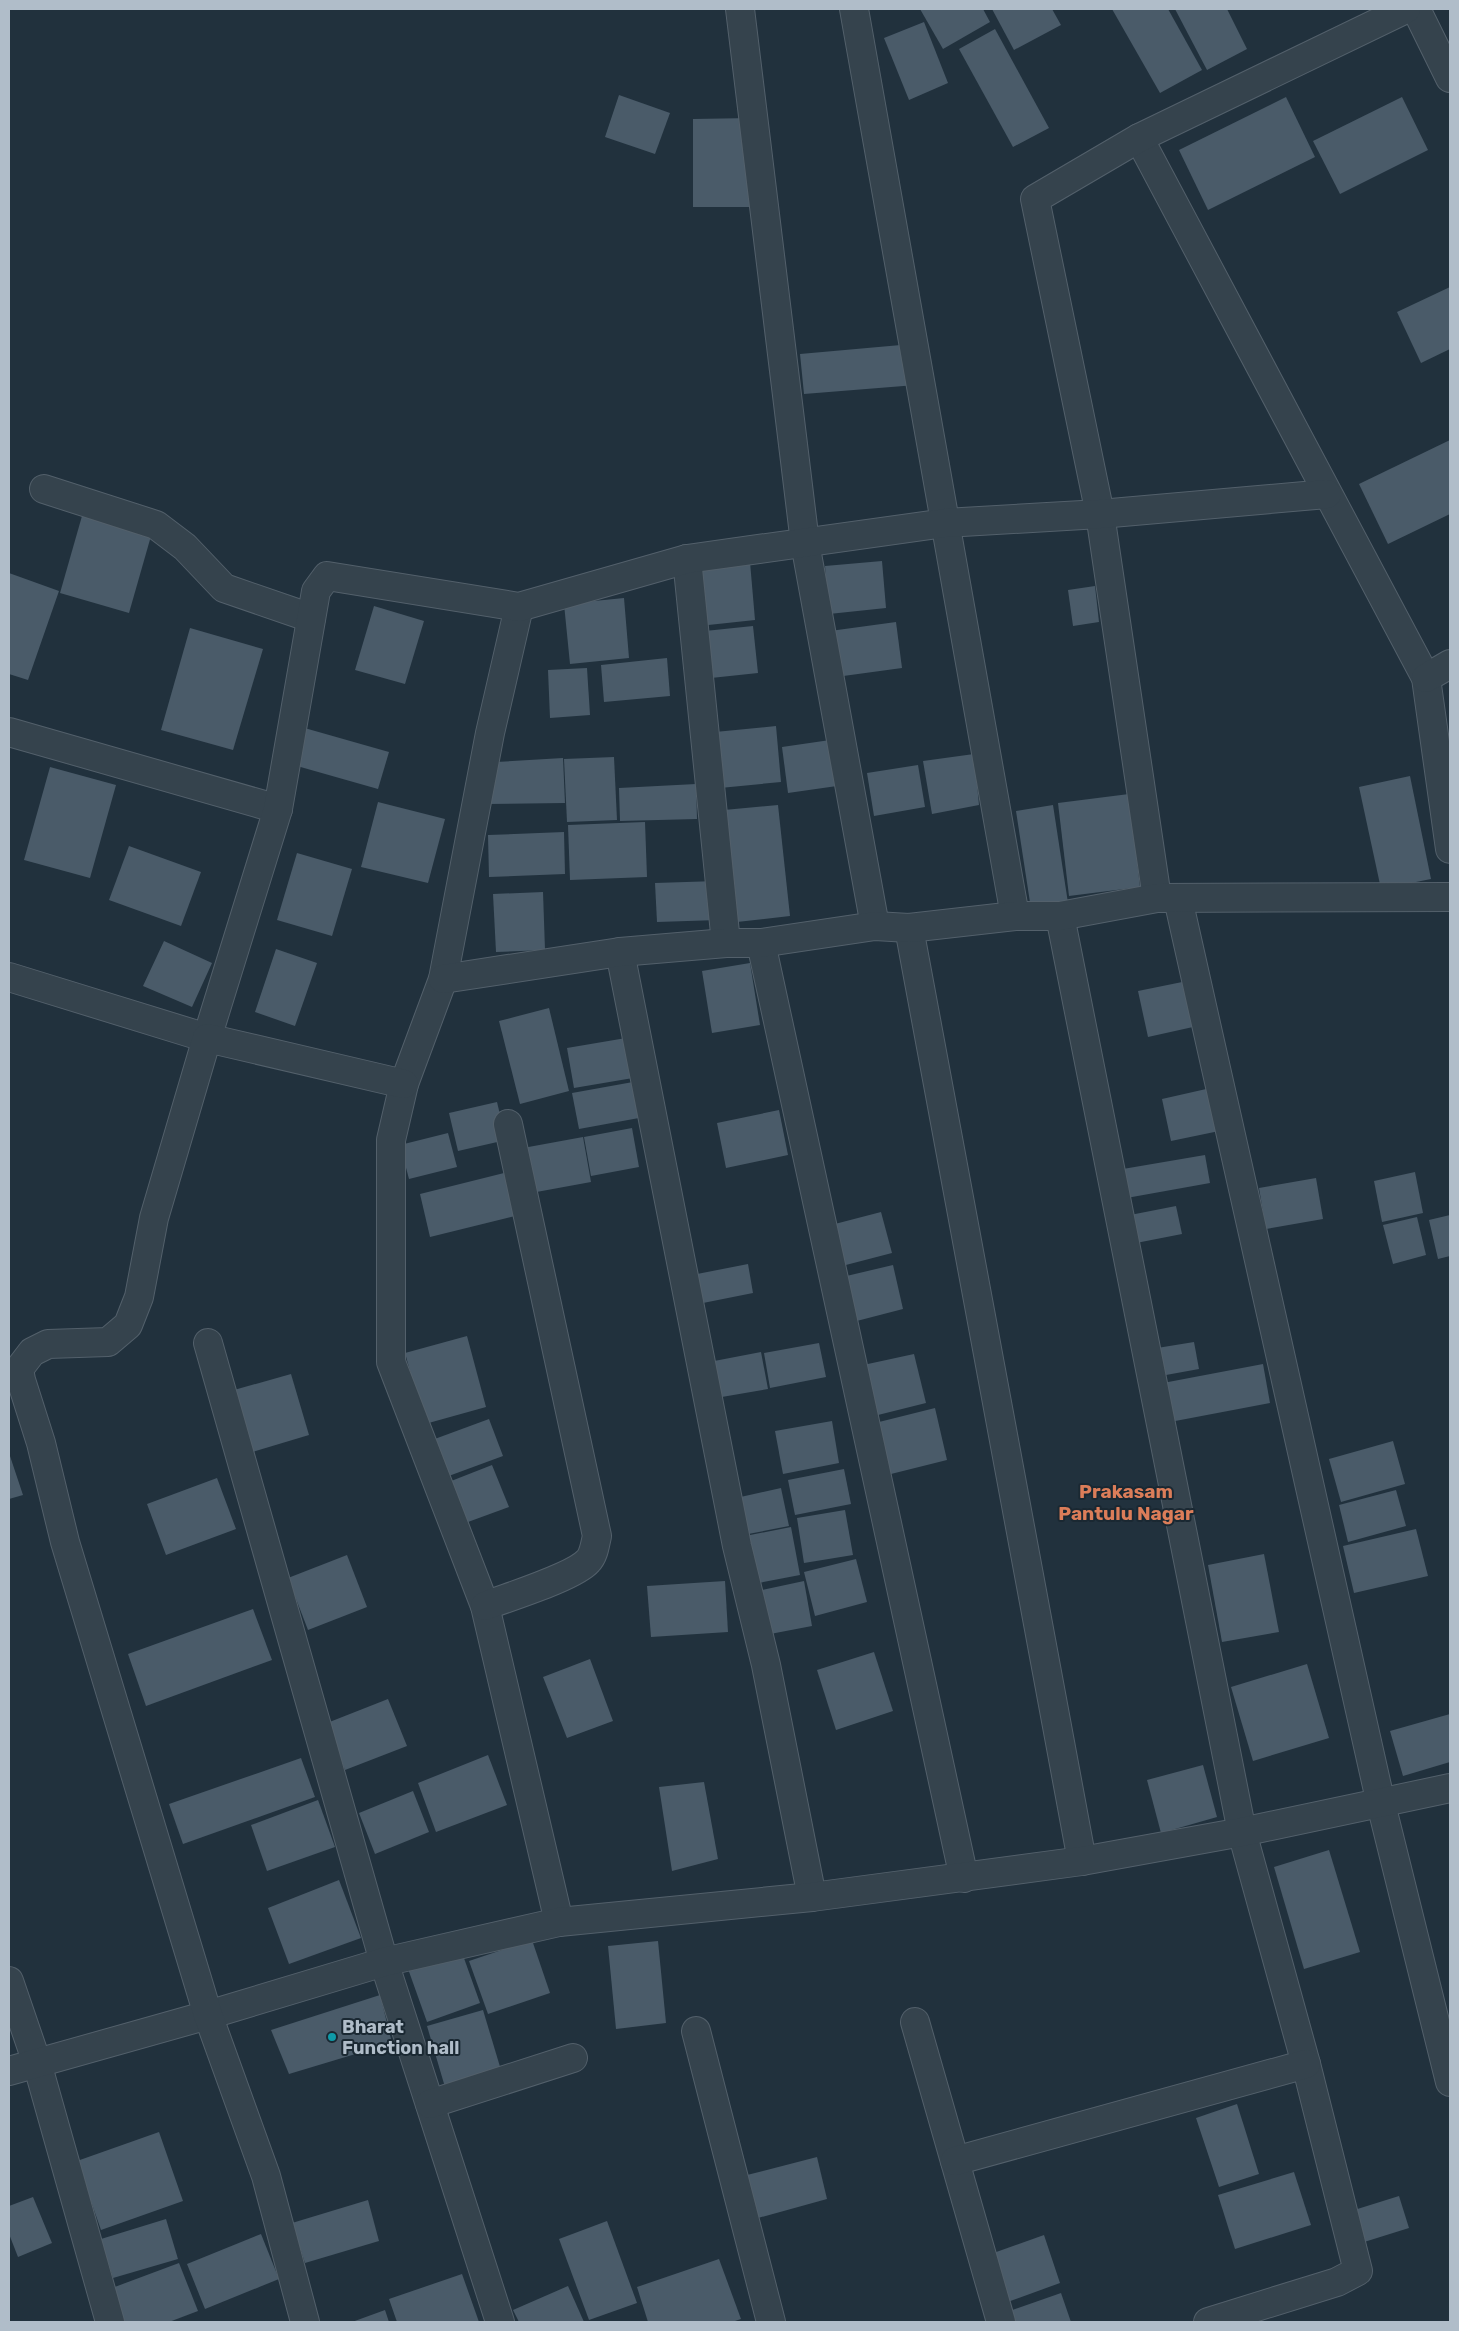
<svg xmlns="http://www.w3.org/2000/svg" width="1459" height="2331" font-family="Rubik,sans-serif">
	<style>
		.building { fill: #4a5b69 }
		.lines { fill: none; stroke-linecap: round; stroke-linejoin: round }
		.street-casing { stroke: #53606b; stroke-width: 30 }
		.street { stroke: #35434d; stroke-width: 28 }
		.culture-dot { fill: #0f9aa8; stroke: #1a2832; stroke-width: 2 }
		.labels { text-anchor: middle; stroke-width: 4; stroke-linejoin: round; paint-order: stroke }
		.poi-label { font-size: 18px; font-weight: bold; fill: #b0bdc9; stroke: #1a2832; text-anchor: start }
		.neighbourhood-label { font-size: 19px; font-weight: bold; fill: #db7d59; stroke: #1a2832 }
	</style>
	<rect width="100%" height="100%" fill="#21313d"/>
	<!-- building -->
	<g class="building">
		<polygon points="920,9 983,9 990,22 943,49"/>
		<polygon points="992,9 1052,9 1061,25 1014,50"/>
		<polygon points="1112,9 1168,9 1202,70 1160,93"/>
		<polygon points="1175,9 1227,9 1247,49 1207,70"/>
		<polygon points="924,22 948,83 909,100 884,38"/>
		<polygon points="995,29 1049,128 1013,147 959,49"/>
		<polygon points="619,95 670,113 655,154 605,137"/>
		<polygon points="1286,97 1315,157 1208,210 1179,150"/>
		<polygon points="1402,97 1428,150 1340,194 1313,141"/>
		<polygon points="752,118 752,207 693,207 693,119"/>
		<polygon points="1450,287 1450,349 1421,363 1397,312"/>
		<polygon points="912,344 916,385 804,394 800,354"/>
		<polygon points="1450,440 1450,514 1388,544 1359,484"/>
		<polygon points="82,516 151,536 129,613 60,593"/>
		<polygon points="882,561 886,608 829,614 825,566"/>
		<polygon points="750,562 755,620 699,626 695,567"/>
		<polygon points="9,573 59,591 28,680 9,674"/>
		<polygon points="1095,586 1099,622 1073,626 1068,590"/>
		<polygon points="624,598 629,658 570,664 564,604"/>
		<polygon points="374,606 424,621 405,684 355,670"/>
		<polygon points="896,622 902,668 836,677 830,631"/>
		<polygon points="753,626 758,673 711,678 705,631"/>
		<polygon points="190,628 263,649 233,750 161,730"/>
		<polygon points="667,658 670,696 604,702 601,665"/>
		<polygon points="587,668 590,715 550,718 548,670"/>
		<polygon points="776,726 781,782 720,788 715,732"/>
		<polygon points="301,727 389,752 378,789 290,764"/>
		<polygon points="837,739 844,785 788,793 782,747"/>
		<polygon points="974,754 979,805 932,814 923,761"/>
		<polygon points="614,757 617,820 567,822 564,759"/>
		<polygon points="563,758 565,803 487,804 496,762"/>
		<polygon points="918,765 925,807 874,816 867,773"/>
		<polygon points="50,767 116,785 90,878 24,860"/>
		<polygon points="1410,776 1431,879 1381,889 1359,787"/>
		<polygon points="696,784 697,819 620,821 619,788"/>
		<polygon points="1129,794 1140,887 1069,896 1058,803"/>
		<polygon points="378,802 445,819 428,883 361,867"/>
		<polygon points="778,805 790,916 737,922 724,810"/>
		<polygon points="1053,805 1068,903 1031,909 1016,811"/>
		<polygon points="645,822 647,877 570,880 568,825"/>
		<polygon points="564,832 565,874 489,877 488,835"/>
		<polygon points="129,846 201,872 181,926 109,900"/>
		<polygon points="297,853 352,869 332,936 277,920"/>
		<polygon points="717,881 718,920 657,922 655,883"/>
		<polygon points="543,892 545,950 496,952 493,894"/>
		<polygon points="164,941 212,963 192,1007 143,986"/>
		<polygon points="276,949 317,963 295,1026 255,1012"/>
		<polygon points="750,963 760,1025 712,1033 702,971"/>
		<polygon points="1192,980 1202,1025 1148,1037 1138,991"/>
		<polygon points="549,1008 569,1091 520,1104 499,1021"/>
		<polygon points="626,1038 633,1078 574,1088 567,1048"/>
		<polygon points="633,1082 639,1118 579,1129 572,1093"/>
		<polygon points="1215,1087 1224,1130 1171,1141 1162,1099"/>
		<polygon points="497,1102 506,1140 458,1151 449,1113"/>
		<polygon points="779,1110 788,1155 726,1168 717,1123"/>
		<polygon points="632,1128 639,1167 591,1176 584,1137"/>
		<polygon points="448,1133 457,1167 409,1179 400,1145"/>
		<polygon points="583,1137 591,1182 531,1193 523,1148"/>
		<polygon points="1205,1155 1210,1183 1121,1199 1117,1170"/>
		<polygon points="1415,1172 1423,1213 1382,1222 1374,1181"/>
		<polygon points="504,1173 515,1216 430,1237 420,1194"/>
		<polygon points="1316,1178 1323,1219 1266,1229 1259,1188"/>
		<polygon points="1176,1206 1182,1234 1131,1244 1125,1216"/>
		<polygon points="881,1212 892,1253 842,1266 831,1225"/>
		<polygon points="1450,1215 1450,1256 1438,1259 1429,1220"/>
		<polygon points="1417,1217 1426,1255 1393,1264 1383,1225"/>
		<polygon points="748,1264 753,1293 698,1304 692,1275"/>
		<polygon points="893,1265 903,1309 849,1323 838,1278"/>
		<polygon points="467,1336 486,1407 425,1424 405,1353"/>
		<polygon points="1194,1342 1199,1369 1155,1377 1151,1349"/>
		<polygon points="819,1343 826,1377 770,1388 764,1353"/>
		<polygon points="761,1352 768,1389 716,1398 709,1362"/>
		<polygon points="914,1354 926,1403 866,1418 854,1367"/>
		<polygon points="1263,1364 1270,1403 1170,1422 1163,1383"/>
		<polygon points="291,1374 309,1435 246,1454 227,1392"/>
		<polygon points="935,1408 947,1460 883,1476 871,1424"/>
		<polygon points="489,1419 503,1456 446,1477 432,1440"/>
		<polygon points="832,1421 839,1463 783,1474 775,1431"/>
		<polygon points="1393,1441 1405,1484 1341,1502 1329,1459"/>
		<polygon points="9,1453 23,1495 9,1499"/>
		<polygon points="492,1465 509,1507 457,1526 441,1485"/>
		<polygon points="844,1469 851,1504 795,1515 788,1480"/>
		<polygon points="217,1478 236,1529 166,1555 147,1504"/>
		<polygon points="781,1488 789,1526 743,1535 736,1498"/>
		<polygon points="1396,1490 1406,1526 1348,1542 1339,1505"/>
		<polygon points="845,1510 853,1555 804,1563 797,1518"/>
		<polygon points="791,1527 800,1575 753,1584 745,1536"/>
		<polygon points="1416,1529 1428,1576 1354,1593 1343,1546"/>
		<polygon points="1264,1554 1279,1632 1222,1642 1208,1565"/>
		<polygon points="347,1555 367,1607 308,1630 288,1578"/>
		<polygon points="856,1559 867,1602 815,1616 804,1572"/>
		<polygon points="725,1581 728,1632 651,1637 647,1586"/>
		<polygon points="804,1581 812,1626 765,1635 757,1591"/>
		<polygon points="253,1609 272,1660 146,1706 128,1654"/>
		<polygon points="874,1652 893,1711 836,1730 817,1670"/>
		<polygon points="590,1659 613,1721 567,1738 543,1677"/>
		<polygon points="1307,1664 1329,1738 1253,1761 1231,1687"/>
		<polygon points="388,1699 407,1746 345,1770 327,1723"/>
		<polygon points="1450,1714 1450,1762 1403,1776 1390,1731"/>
		<polygon points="488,1755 507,1805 436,1832 418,1783"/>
		<polygon points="301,1758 315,1797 183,1844 169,1804"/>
		<polygon points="1203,1765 1217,1817 1161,1833 1147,1780"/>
		<polygon points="704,1782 718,1859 672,1871 659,1787"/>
		<polygon points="413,1791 429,1832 375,1854 359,1813"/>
		<polygon points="318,1800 335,1847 267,1871 251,1825"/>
		<polygon points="1329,1850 1360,1952 1304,1969 1274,1867"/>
		<polygon points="339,1880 361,1938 289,1964 268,1908"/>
		<polygon points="532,1940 550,1993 488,2014 469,1961"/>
		<polygon points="658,1941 666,2023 616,2029 608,1946"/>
		<polygon points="460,1947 480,2003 427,2022 407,1966"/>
		<polygon points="380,1995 392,2043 289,2074 271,2030"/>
		<polygon points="483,2010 501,2070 445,2087 427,2026"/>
		<polygon points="1237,2104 1259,2174 1219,2187 1196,2118"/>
		<polygon points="159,2132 183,2201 101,2230 77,2161"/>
		<polygon points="817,2157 827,2199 758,2218 747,2175"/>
		<polygon points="1294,2172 1311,2225 1235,2249 1218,2195"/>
		<polygon points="1399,2196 1409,2228 1361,2243 1351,2211"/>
		<polygon points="33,2197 52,2243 18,2257 9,2234 9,2206"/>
		<polygon points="368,2200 379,2241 305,2263 292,2223"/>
		<polygon points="166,2219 178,2259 113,2278 101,2239"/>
		<polygon points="607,2221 637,2303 589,2320 559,2239"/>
		<polygon points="261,2234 279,2279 205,2309 187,2264"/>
		<polygon points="1044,2235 1060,2283 1002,2304 985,2256"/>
		<polygon points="719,2259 741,2319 732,2322 648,2322 637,2287"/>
		<polygon points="179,2263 198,2311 169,2322 125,2322 112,2288"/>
		<polygon points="462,2274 479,2322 397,2322 389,2299"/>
		<polygon points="568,2286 584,2322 519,2322 513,2310"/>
		<polygon points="1061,2293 1071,2322 1004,2322 1001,2314"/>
		<polygon points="385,2310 389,2322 352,2322"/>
	</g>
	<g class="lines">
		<defs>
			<g id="street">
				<polyline points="740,9 805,543 875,926"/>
				<polyline points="854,9 1015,916"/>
				<polyline points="1416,9 1450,78"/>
				<polyline points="1139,138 1426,678 1450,849"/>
				<polyline points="44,489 156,525 185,547 224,588 311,618"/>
				<polyline points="687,559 726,943"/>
				<polyline points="519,607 490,733 443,979 404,1084 391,1140 391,1362 485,1606 559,1922"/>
				<polyline points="1426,678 1450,664"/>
				<polyline points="9,732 278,809"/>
				<polyline points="1157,898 1100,514 1035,199 1139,138 1406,9"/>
				<polyline points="1178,899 1381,1804 1450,2082"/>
				<polyline points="1060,916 1242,1832 1306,2064 1358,2271 1337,2282 1208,2322"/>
				<polyline points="909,928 1082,1861"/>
				<polyline points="761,943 964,1878"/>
				<polyline points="620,952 737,1546 766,1665 812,1897"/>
				<polyline points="9,977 207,1038 278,809 316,591 327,576 519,607 687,559 945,523 1100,514 1327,494"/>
				<polyline points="443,979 620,952 726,943 761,943 875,926 909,928 1015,916 1060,916 1157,898 1450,897"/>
				<polyline points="208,1343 384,1962 500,2322"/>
				<path d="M485,1606c23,-9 89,-29 103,-45 6,-6 7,-17 9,-25l-89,-412"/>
				<polyline points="9,1981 37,2063 110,2322"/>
				<polyline points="915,2022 1001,2322"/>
				<polyline points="696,2031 771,2322"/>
				<polyline points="9,2071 208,2015 384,1962 559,1922 812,1897 1082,1861 1242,1832 1450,1788"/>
				<polyline points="430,2104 573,2058"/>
				<polyline points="955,2161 1306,2064"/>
				<polyline points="305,2322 266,2176 208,2015 65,1542 41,1443 21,1380 19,1369 32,1352 48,1344 108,1342 128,1325 139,1297 154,1218 207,1038 404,1084"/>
			</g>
		</defs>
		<!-- street casing -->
		<use href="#street" class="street-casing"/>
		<!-- street -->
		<use href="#street" class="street"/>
	</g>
	<!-- markers -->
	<circle class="culture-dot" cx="332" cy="2037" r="5"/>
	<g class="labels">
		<!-- poi labels -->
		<g class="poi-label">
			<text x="342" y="2033">Bharat<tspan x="342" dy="21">Function hall</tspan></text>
		</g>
		<!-- neighbourhood labels -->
		<g class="neighbourhood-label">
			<text x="1126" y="1498">Prakasam<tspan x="1126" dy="22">Pantulu Nagar</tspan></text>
		</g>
	</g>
	<!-- border -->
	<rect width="1459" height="2331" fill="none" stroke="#b0bdc9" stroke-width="20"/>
</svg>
